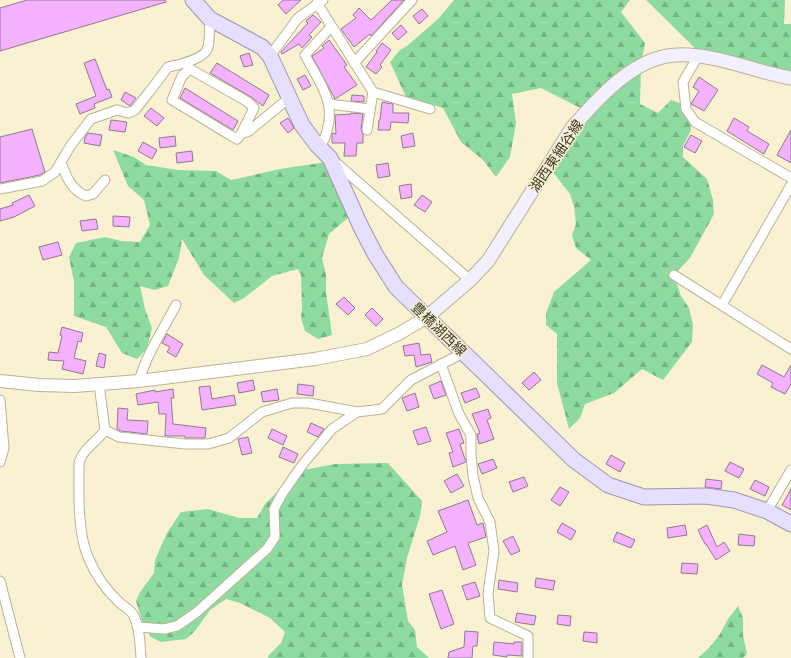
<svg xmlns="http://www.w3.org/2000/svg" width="791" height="658" font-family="Quicksand,'Noto Sans JP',sans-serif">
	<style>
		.forest { fill: url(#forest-firs) }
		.building { fill: #f4b1fd; stroke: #8f7a91 }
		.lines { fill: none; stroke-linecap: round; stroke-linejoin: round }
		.minor-casing { stroke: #bab395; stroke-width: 11 }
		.tertiary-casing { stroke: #bab395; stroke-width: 14 }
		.secondary-casing { stroke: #bab395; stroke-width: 15 }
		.primary-casing { stroke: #9f96b3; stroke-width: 17 }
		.minor { stroke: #fff; stroke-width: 9 }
		.tertiary { stroke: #fff; stroke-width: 12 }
		.secondary { stroke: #f2effe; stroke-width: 13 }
		.primary { stroke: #e6dffd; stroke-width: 15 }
		.labels { text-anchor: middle; stroke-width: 3; stroke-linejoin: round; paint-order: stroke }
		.street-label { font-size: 14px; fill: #3b382c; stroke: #f9f1d2 }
	</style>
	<defs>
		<pattern id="forest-firs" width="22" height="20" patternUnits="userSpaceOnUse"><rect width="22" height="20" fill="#8edba2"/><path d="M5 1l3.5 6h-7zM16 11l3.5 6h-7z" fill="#75b384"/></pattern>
	</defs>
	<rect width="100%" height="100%" fill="#f9f1d2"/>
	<!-- forest -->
	<g class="forest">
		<polygon points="454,0 630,0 621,12 645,43 641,65 640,104 658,113 671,100 689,106 691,130 683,146 683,157 707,179 713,200 714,214 690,258 674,275 681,296 689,308 693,325 692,342 663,380 642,369 614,393 585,404 580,418 569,429 557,383 557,334 546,325 546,313 554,292 591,260 576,248 572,235 576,224 574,206 570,194 548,166 586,111 541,88 512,94 516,123 510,157 496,177 483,160 461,142 443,108 406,97 390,62 400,50 407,46 439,18"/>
		<polygon points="646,0 785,0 784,24 791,24 791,74 706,59"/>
		<polygon points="113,150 134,157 146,165 178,170 216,171 231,180 280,169 320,163 330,158 355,212 329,234 322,258 326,275 326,292 332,335 318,339 305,331 301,318 302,308 301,275 298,269 272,276 244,298 234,303 204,275 182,239 179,258 168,286 155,290 140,286 145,309 152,328 147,349 137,359 122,353 106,327 74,316 74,282 69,257 76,243 105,237 121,241 140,242 150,225 144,200 128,186"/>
		<polygon points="388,463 422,501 420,516 407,558 402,585 408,621 415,630 417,647 429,658 268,658 269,655 281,643 285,632 270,618 240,603 226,599 210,610 195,631 186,639 161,642 151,637 142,621 136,601 140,592 154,573 155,560 167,533 181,512 208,509 239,518 257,518 265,504 298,471 335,464"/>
		<polygon points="738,606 743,618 743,635 747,654 743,658 698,658 710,647 720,634 728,619"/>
	</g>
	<!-- building -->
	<g class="building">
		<polygon points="27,0 165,0 166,2 0,51 0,8"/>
		<polygon points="283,0 301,0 286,14 278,5"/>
		<polygon points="392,0 404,0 371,36 370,34 354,47 341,29 356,18 353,15 359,8 371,20"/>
		<polygon points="422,9 428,16 419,24 413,16"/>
		<polygon points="313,15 321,22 309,35 312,37 302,48 299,44 282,54 281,52 308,23 306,21"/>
		<polygon points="401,25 407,32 398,40 392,33"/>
		<polygon points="329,40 347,65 344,67 357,85 335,99 312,56 324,48 322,46"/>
		<polygon points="382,43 391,50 380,65 382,67 376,74 366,67 377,52 376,51"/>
		<polygon points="249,53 253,65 244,67 240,56"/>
		<polygon points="95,59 107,90 109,89 112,97 94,104 95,108 80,114 76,104 96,96 84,63"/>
		<polygon points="217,63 269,95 263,106 251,97 210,73"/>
		<polygon points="305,75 311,86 303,90 297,79"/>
		<polygon points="699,77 718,90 704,111 691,104 699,91 693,87"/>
		<polygon points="185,88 238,121 233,130 180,98"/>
		<polygon points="125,92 136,98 130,106 121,100"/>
		<polygon points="352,95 364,96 364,102 351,101"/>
		<polygon points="382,102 393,104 393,113 409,113 408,123 391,122 390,130 378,130 379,120 380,120"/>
		<polygon points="151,108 164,118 157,126 144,116"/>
		<polygon points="351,113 363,114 361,129 363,135 363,143 357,143 356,156 344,156 345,143 332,143 332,133 336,134 335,115 351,114"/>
		<polygon points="288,118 294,128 288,133 280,123"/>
		<polygon points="734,118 749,127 747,131 769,144 764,154 727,131"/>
		<polygon points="111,120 127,122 125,132 109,130"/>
		<polygon points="32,129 45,172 40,175 0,183 0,137"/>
		<polygon points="791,130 791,163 777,155"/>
		<polygon points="88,133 102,135 100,146 84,143 85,137"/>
		<polygon points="413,133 415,146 403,148 401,136"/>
		<polygon points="691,135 702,141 695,153 684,147"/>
		<polygon points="175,136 176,146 160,148 159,138"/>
		<polygon points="143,142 157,150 152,159 138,151"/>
		<polygon points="192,151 193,161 177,163 176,153"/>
		<polygon points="388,163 390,176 378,178 376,165"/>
		<polygon points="411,184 412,197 401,199 399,186"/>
		<polygon points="29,195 35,206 14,217 0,221 0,209 13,205 12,203"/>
		<polygon points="422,195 432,202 425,212 414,205"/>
		<polygon points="113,216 130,217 129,227 113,226"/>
		<polygon points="96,219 98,229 82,231 80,221"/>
		<polygon points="58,242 62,255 43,260 39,247"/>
		<polygon points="344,297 355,308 348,315 336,304"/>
		<polygon points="372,308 383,319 376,326 365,315"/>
		<polygon points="62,327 83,333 81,342 78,341 74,358 86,361 83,374 62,369 64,361 48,360 49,352 58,353 62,336 60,335"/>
		<polygon points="167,334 183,344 176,357 167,352 170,347 162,343"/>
		<polygon points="419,343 421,355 430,354 432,362 416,367 414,355 405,356 403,346"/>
		<polygon points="99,353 106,355 104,368 96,366"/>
		<polygon points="762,365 784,377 791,365 791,384 785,394 771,387 773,383 757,374"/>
		<polygon points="534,372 541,380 529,390 522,383"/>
		<polygon points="253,380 255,390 239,393 237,383"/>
		<polygon points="441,381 446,395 434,399 429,386"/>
		<polygon points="298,384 314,386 313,396 297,394"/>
		<polygon points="210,386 212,399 234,395 236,405 202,410 199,387"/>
		<polygon points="476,388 480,397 465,403 461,393"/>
		<polygon points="173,389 174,398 171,398 173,424 206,428 205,438 185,438 185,436 165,436 166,414 159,414 158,402 138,405 136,394 155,390 155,392"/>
		<polygon points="277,389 279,400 263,402 261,392"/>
		<polygon points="415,393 419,407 407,411 402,398"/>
		<polygon points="118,408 128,409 127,420 148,421 147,434 121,431 117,429"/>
		<polygon points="488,409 491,418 487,420 494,439 479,444 477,434 480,433 472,414"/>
		<polygon points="311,423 324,429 318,437 307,432"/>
		<polygon points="426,427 431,441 418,445 413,431"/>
		<polygon points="272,429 287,436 283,445 268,438"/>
		<polygon points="459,429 464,443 460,444 466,462 453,467 449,453 453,452 446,433"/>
		<polygon points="248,437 252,453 242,455 238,439"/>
		<polygon points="283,447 298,454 294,463 279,457"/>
		<polygon points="611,455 625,463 620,472 606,464"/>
		<polygon points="493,459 497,468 482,474 478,464"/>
		<polygon points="730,462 744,469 739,478 725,471"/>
		<polygon points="457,474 464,486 451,493 444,481"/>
		<polygon points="524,477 528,486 513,492 509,482"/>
		<polygon points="706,479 722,481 721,489 705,487"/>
		<polygon points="755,480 769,487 765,496 750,489"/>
		<polygon points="560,487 569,492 560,506 551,500"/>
		<polygon points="791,489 791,510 782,505"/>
		<polygon points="468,500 477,525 483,523 486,537 468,543 476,565 463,570 455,546 433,555 427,541 447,532 438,511"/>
		<polygon points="562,523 576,531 571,540 557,532"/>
		<polygon points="685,525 687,535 668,538 667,528"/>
		<polygon points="707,525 717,547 724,542 730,551 716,560 706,544 705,544 698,530"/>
		<polygon points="617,532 635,540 631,548 613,541"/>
		<polygon points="739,534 755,536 754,546 738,545"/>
		<polygon points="513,536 520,551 511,555 503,541"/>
		<polygon points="682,563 698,564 697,574 681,573"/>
		<polygon points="536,578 555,581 553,590 535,587"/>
		<polygon points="499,580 518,583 517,592 498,589"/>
		<polygon points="475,582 480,596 467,600 462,586"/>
		<polygon points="442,590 454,624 441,629 429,594"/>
		<polygon points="517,613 536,616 534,625 515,622"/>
		<polygon points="558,615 571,616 570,626 557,624"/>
		<polygon points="465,631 478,632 477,646 473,646 472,658 448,658 449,652 464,647"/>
		<polygon points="584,632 597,633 597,643 583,641"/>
		<polygon points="494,642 514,644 514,642 522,642 522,656 507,655 507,657 493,655"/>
	</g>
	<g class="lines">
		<defs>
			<g id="minor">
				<polyline points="317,3 373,92 430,109"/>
				<polyline points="270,56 298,18 323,0"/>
				<polyline points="698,56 683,82 686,109 695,122 791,178"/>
				<polyline points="354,63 412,0"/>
				<polyline points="329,104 370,109"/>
				<polyline points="367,130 373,92"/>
				<polyline points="241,134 237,139 230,135 172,100 182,76 190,69 248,102 254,108 241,134 249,131 289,98"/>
				<path d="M320,148c21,-40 3,-59 -15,-93l26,-28"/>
				<polyline points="334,161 470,280"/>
				<path d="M61,162c5,14 10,28 25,34l7,-2 12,-14"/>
				<path d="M0,189l42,-8 13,-9 16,-27 20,-26 26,-9 11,3 7,-3 15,-19 18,-24c10,-2 38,-8 40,-20 2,-8 1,-19 2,-28"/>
				<polyline points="674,275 791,349"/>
				<polyline points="722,305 791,185"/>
				<polyline points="441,364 459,414 471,435 471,454 473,476 478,498 490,522 494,551 488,593 490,618 528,636 528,658"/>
				<path d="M139,381c8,-28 24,-51 37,-76"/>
				<path d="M99,384l6,46c-8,12 -22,18 -26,33 0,27 -2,68 9,94 7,17 17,32 31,45 4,4 12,8 15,14 6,13 6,28 7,42"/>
				<polyline points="0,400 4,448 0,462"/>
				<polyline points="105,430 119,437 185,444 208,444 229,438 262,412 292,403 309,403 357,412 382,409 411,380 463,353"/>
				<polyline points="767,511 791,470"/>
				<polyline points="0,581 20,658"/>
				<polyline points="138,627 164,629 177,626 197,612 267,549 275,537 274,509 282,494 303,464 332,429 357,412"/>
			</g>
			<polyline id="tertiary" points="0,381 39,385 75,386 139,381 315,359 367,349 400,333 427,317"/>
			<path id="secondary" d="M427,317l43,-37 18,-19 84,-133c26,-30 63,-72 105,-73 36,-2 79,17 114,23"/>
			<polyline id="primary" points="193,0 210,19 262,47 270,56 302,125 317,145 330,158 361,227 375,254 396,287 574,460 608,485 644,497 706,496 734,500 767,511 791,524"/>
		</defs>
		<!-- minor casing -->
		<use href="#minor" class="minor-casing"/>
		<!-- tertiary casing -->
		<use href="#tertiary" class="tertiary-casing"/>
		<!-- secondary casing -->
		<use href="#secondary" class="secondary-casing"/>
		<!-- primary casing -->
		<use href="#primary" class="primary-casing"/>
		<!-- minor -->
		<use href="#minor" class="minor"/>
		<!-- tertiary -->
		<use href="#tertiary" class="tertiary"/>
		<!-- secondary -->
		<use href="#secondary" class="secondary"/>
		<!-- primary -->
		<use href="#primary" class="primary"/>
	</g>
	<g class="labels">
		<!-- street labels -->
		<g class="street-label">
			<text transform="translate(556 156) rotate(-56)" y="5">湖西東細谷線</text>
			<text transform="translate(439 329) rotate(44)" y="5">豊橋湖西線</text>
		</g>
	</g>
</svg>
